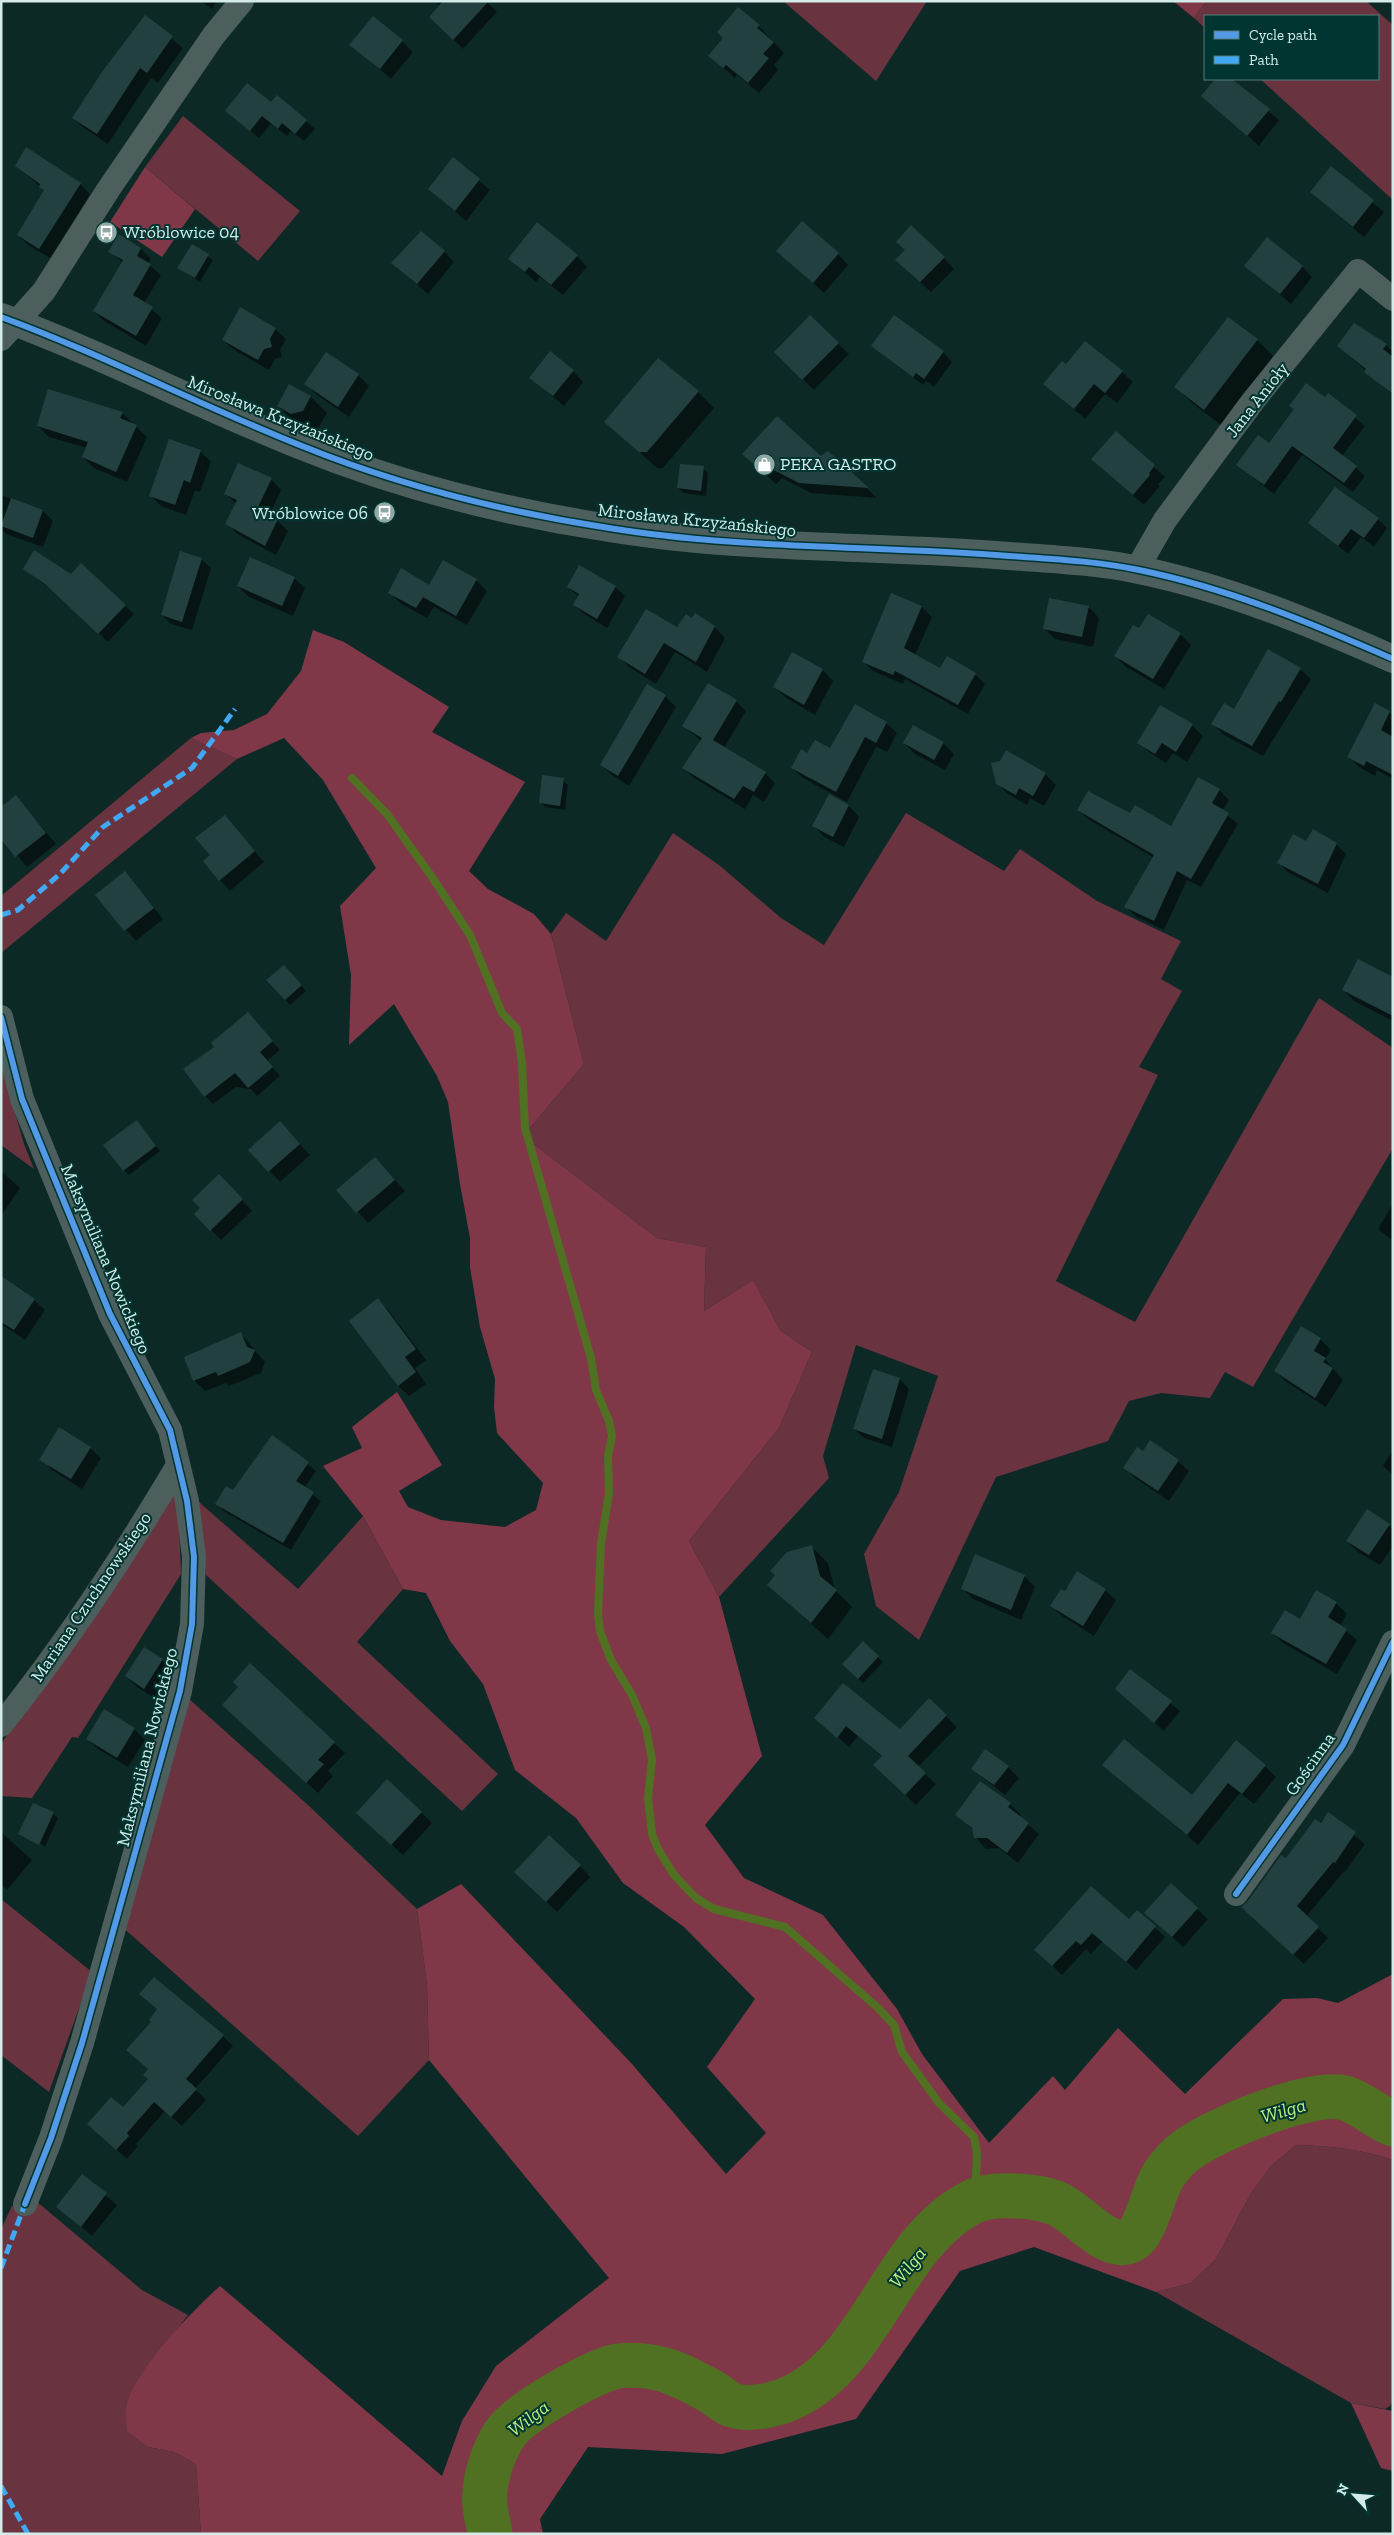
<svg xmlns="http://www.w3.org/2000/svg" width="1394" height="2535" font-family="'Zilla Slab',serif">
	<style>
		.green { fill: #693340 }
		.forest { fill: #803849 }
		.shadow { fill: #0007 }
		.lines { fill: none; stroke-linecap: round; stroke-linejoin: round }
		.stream { stroke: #507121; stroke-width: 8 }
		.river { stroke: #507121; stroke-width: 45 }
		.building { fill: #234041 }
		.minor { stroke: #4c5f5c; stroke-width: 24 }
		.tertiary { stroke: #4c5f5c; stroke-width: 28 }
		.quiet { stroke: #3fa9f5; stroke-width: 5; stroke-dasharray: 10 5; stroke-linecap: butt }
		.cycleway-casing { stroke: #003531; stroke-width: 9 }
		.cycleway { stroke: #5399e6; stroke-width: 6 }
		.labels { text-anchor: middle; stroke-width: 4; stroke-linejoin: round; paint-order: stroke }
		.poi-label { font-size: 18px; fill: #d4ece9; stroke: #003531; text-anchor: start }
		.street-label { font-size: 18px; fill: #d4ece9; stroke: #003531 }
		.water-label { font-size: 19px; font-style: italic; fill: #bfef7e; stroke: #003531 }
	</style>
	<rect width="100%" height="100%" fill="#0c2926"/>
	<!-- green -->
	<g class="green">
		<polygon points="783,1 927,1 876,81"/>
		<polygon points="1206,1 1366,1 1393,25 1393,200 1260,79 1378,79 1378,16 1205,16 1205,28 1194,18"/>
		<polygon points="183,116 300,211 258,261 145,167"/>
		<polygon points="191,738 237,759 1,953 1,896"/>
		<polygon points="906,813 1004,871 1020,849 1097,901 1181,941 1161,979 1182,991 1139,1067 1158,1075 1056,1281 1135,1322 1319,998 1393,1048 1393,1148 1253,1387 1225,1372 1210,1398 1161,1393 1129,1401 1108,1441 996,1477 919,1640 876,1606 864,1554 899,1492 938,1376 856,1345 823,1456 829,1478 719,1597 689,1541 779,1428 812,1352 781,1331 753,1280 704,1311 706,1247 657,1238 523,1136 584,1064 551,934 566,913 606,941 673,833 719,865 781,918 824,945"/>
		<polygon points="1,1064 24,1144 34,1169 1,1145"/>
		<polygon points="178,1494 181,1574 78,1738 72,1737 32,1798 1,1796 1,1744 170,1497"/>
		<polygon points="199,1502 298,1589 363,1516 403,1589 357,1642 498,1774 462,1811 206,1575"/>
		<polygon points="188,1698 308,1805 417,1909 427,1985 429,2060 358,2136 120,1925"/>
		<polygon points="1,1899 92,1972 49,2092 1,2055"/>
		<path d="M1296,2145c34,1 65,4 97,15v240l-3,6 -5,3 -34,-6 -195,-111 35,-9 25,-24 34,-64 20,-28z"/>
		<polygon points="36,2201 142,2290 188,2315 140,2378 127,2405 148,2447 174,2452 196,2464 201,2534 1,2534 1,2229 12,2206 32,2212"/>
	</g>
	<!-- forest -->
	<g class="forest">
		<polygon points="1173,1 1206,1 1194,18"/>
		<polygon points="145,167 195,209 162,257 110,222"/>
		<path d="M313,630l31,12 105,65 -17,25 93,50 -56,89 19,18 46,25 17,20 33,130 -61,72 134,102 49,9 -2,64 49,-31 28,51 31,21 -33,76 -90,113 30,56 43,159 -57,69 39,53 79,37 74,94 25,45 67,89 64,-67 12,14 53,-62 67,66 98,-95 34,-1 21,5 55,-29v186c-32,-11 -63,-14 -97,-15l-26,22 -20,28 -34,64 -25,24 -35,9 -122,-45 -74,24 -104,148 -134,35 -134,-7 -48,72 3,15h-342l-5,-70 -22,-12 -26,-5 -21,-16c0,-8 -2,-19 0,-27 10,-36 65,-93 93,-118l222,190 20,-55 34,-55 113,-88 -180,-218 -2,-75 -10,-76 44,-25 171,180 94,110 40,-41 -59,-66 48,-68 -71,-72 -61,-44 -47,-65 -61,-48 -32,-86 -33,-43 -24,-48 -23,-4 -40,-73 -40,-50 39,-18 -10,-21 45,-35 45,73 -43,26 9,16 33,13 64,7 31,-17 7,-27 -46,-50 -3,-26 1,-28 -15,-52 -10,-60v-29l-10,-54 -12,-82 -11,-26 -43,-72 -45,41 2,-70 -11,-69 36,-38 -53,-88 -39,-42 -47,21 -46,-21 10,-5 33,-3 33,-16 34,-43z"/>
		<polygon points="1351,2403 1393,2411 1393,2471 1381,2468"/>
	</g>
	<!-- shadow -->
	<g class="shadow">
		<polygon points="201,1 217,1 212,9"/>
		<polygon points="436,1 486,1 497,12 463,49 440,26 440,7"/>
		<polygon points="145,17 183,48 158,83 151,78 108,144 84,128 73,118"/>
		<polygon points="759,26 784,53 774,65 778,70 759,93 737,75 735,78 710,56"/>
		<polygon points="402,41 413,52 391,79 351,44"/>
		<polygon points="1217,79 1230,79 1279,120 1259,146 1203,96"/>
		<polygon points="271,104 306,121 315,129 304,141 291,131 287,136 271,124 259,138 226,111"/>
		<polygon points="453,159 490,190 466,221 429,189"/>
		<polygon points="17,166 80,184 90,194 50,258 28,245 18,235 45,191"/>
		<polygon points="1332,167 1384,212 1364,237 1311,192"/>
		<polygon points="192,246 213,260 200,282 179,268"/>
		<polygon points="141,249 151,259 148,264 161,275 144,303 162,318 146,346 104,321 94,311 123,263 110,251"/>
		<polygon points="444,251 454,262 428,294 404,273"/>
		<polygon points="838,254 848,265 824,293 789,261"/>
		<polygon points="577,256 587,267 563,295 540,277 536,282 509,259"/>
		<polygon points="944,258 954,269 931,292 908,271"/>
		<polygon points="1246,266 1302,266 1312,277 1291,304"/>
		<polygon points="810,317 849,354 814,390 776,352"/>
		<polygon points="275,329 286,339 280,350 282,357 275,359 269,370 234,350 223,340"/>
		<polygon points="1257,340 1273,356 1221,425 1192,403 1176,387"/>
		<polygon points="1386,345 1393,352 1393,395 1338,346"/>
		<polygon points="873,346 943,352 952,362 934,387 926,381 923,385"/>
		<polygon points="326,354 358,375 369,386 349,417 317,395 306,384"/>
		<polygon points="1066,366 1122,372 1133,382 1117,403 1105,394 1085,419 1045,384"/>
		<polygon points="573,371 583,382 564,406 531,378"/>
		<polygon points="290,386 311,397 327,413 319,427 308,429 294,422 278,406"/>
		<polygon points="698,392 714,408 663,468 657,468 606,422"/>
		<polygon points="1328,395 1365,426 1342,456 1365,476 1353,492 1302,455 1274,494 1237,465 1269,445 1295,410 1291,406 1325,399"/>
		<polygon points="122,413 147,437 127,482 94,468 83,457 87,448 49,437 38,426"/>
		<polygon points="1116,433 1165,477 1158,484 1160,486 1144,505 1093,459"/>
		<polygon points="200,451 211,462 200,492 195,490 186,515 161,506 151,496"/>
		<polygon points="828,452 877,498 811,493 782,478 776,484 754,464 821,458"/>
		<polygon points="703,468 708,473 706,496 683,493 678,488"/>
		<polygon points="271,479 281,490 269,516 277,520 288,531 276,555 237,534 227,523 236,504 225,493"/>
		<polygon points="1,495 43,511 53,521 43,547 6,534 1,529"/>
		<polygon points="1378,519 1387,528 1374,547 1361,537 1348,554 1310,523"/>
		<polygon points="201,559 211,568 192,630 171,624 162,615"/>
		<polygon points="81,564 134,614 108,642 55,592 24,569 71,575"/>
		<polygon points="294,578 305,588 293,616 249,597 238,586"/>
		<polygon points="476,580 487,591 467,625 434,607 427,618 400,603 389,592"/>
		<polygon points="568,587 615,587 625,596 607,628 584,614 575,605 579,597"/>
		<polygon points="892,594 922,607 932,617 915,655 941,670 975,674 985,684 968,714 905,679 903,684 873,671 863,661"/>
		<polygon points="1089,607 1099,618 1093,647 1055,639 1044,628"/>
		<polygon points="692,619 714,627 725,638 707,672 675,652 656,684 629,667 619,657"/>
		<polygon points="1139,630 1180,634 1191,645 1164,689 1126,667 1115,656"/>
		<polygon points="792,654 823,670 833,681 815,715 786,698 775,687"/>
		<polygon points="1300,669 1311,679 1263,756 1224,735 1213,724"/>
		<polygon points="647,686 665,696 676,707 629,786 612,775 601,765"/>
		<polygon points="736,701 746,711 724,748 765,773 775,783 764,802 753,795 745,809 694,778 684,768 701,741 684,726"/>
		<polygon points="1376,705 1393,715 1393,779 1377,770 1375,776 1359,767 1348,756"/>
		<polygon points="886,723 897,733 887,752 876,747 847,802 803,778 792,768 808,754 831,750"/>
		<polygon points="1192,725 1203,736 1187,762 1173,753 1166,763 1150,753 1139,743"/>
		<polygon points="904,743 943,743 954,754 945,770 915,754"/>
		<polygon points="1007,751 1045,774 1056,785 1044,806 1030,798 1027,805 1008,794 997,783 1001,762"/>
		<polygon points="563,780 568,785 565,810 545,807 540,802"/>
		<polygon points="1219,790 1229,800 1222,811 1238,824 1201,887 1187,880 1164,930 1135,916 1126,907 1154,858 1088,819 1078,810 1130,815 1171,828"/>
		<polygon points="829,796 849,806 859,817 844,847 824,837 814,826"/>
		<polygon points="16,797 56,844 27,867 1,837"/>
		<polygon points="224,816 264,862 230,891 220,880 211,856"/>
		<polygon points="1307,842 1336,844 1346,854 1328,893 1289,873 1279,863"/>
		<polygon points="125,873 163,919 136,941 96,895"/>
		<polygon points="289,971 306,991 290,1005 268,980"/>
		<polygon points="1393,978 1393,1021 1354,1001 1343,990"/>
		<polygon points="248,1014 280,1050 267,1061 280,1076 257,1096 251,1089 236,1087 213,1104 205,1096 215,1047"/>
		<polygon points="137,1121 160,1151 129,1175 124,1170"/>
		<polygon points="280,1123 310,1155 280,1182 250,1150"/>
		<polygon points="385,1169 405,1191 368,1223 338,1190"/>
		<polygon points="1,1171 20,1188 1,1216"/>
		<polygon points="230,1187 252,1211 221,1240 211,1230"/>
		<polygon points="1393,1203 1393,1241 1378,1229"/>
		<polygon points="1,1278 34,1300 45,1310 25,1340 1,1324"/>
		<polygon points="378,1300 389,1311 426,1360 415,1368 426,1384 409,1396 398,1386 350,1321"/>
		<polygon points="241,1334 265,1362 261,1373 229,1386 226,1383 205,1391 194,1380"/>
		<polygon points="1320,1339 1331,1350 1325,1359 1343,1380 1326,1407 1286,1382 1276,1371"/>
		<polygon points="874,1371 900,1379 909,1389 892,1447 864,1438 854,1429"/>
		<polygon points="273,1437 316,1471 304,1488 321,1501 291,1550 225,1512 217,1504 233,1491"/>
		<polygon points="90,1448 101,1458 82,1489 52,1470 41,1459"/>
		<polygon points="1393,1449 1393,1475 1383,1466"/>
		<polygon points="1144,1453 1178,1461 1189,1471 1169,1501 1135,1478 1124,1467"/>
		<polygon points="1389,1525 1393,1529 1393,1546 1380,1565 1358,1552 1347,1541"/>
		<polygon points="812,1547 828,1563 835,1590 852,1607 828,1639 768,1585"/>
		<polygon points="1024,1576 1035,1587 1021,1620 973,1599 963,1589"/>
		<polygon points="1105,1590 1116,1600 1094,1636 1062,1616 1051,1606 1066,1593"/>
		<polygon points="1317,1592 1336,1603 1347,1614 1340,1626 1357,1640 1337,1674 1283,1643 1272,1633 1300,1620"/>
		<polygon points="863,1643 883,1662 863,1683 843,1664"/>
		<polygon points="144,1649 162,1660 173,1671 155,1698 137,1687 126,1676"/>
		<polygon points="1130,1671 1180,1711 1164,1731 1126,1698"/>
		<polygon points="235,1716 334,1743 345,1753 328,1771 333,1776 318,1793"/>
		<polygon points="946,1716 957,1727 918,1767 936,1784 916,1805 885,1776 882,1757 858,1736 849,1747 816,1718 900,1731"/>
		<polygon points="134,1729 145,1740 128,1767 98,1749 87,1738"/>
		<polygon points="1104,1765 1192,1797 1265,1766 1276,1777 1254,1804 1240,1793 1198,1845"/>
		<polygon points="1008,1767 1019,1778 1005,1795 972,1769"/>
		<polygon points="1010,1804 1021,1815 1019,1817 1039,1834 1018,1863 999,1848 986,1849 976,1838 974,1831 957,1815"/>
		<polygon points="421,1812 432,1823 403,1855 369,1824"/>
		<polygon points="53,1813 58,1818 44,1849 24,1839 44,1849 45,1846 24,1836 24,1838 19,1834"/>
		<polygon points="1329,1814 1365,1844 1345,1872 1344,1871 1306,1917 1328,1938 1304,1964 1253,1917 1287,1860"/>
		<polygon points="1,1832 32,1860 7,1890 1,1885"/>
		<polygon points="580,1866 590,1877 557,1912 527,1883"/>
		<polygon points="1197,1909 1208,1919 1183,1947 1157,1923"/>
		<polygon points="1137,1911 1165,1937 1136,1970 1103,1941 1091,1954 1086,1949 1062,1975 1036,1950 1129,1921"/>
		<polygon points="140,1994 223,2036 233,2046 195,2089 206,2100 182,2126 165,2111 136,2144 138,2146 127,2159 98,2134 149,2079 153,2022 158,2010"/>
		<polygon points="83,2176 117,2205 92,2236 58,2207"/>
	</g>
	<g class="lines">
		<!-- stream -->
		<polyline class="stream" points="352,778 387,814 432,877 470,935 502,1013 517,1029 522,1063 525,1128 591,1358 596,1390 609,1421 612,1436 608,1456 609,1493 601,1544 598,1613 600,1631 611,1660 632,1695 646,1728 652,1760 648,1798 652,1834 658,1849 674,1875 696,1898 714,1909 785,1927 877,2007 894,2025 902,2052 939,2103 974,2137 977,2153 975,2200"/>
		<!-- river -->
		<path class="river" d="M490,2534c-2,-13 -7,-29 -5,-42 1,-18 9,-41 19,-57 14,-22 80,-58 106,-67 11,-4 35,-3 47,0 20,4 38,15 55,24 6,4 13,10 20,13 21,7 52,-2 70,-13 73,-42 94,-152 170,-190 20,-10 68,-7 88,3 19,9 49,48 72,35 14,-8 21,-48 31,-64 6,-9 15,-20 24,-26 28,-21 125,-61 158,-52 16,5 32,19 48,26"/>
	</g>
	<!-- building -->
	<g class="building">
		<polygon points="443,1 489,1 453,40 429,17"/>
		<polygon points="738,7 760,25 757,28 774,42 763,54 769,58 748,83 726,65 723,68 708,56 723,38 717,32"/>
		<polygon points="145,15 173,36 147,73 140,68 97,134 72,118 102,72"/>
		<polygon points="373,16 403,40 380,69 349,45"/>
		<polygon points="1215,79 1232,79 1270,109 1247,136 1201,96"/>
		<polygon points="247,83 271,102 277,95 307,120 295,134 282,123 278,129 262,116 250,131 225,111"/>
		<polygon points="26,147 81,183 39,249 17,235 44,190 39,187 40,184 15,166"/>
		<polygon points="453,157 480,179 455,211 428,189"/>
		<polygon points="1331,166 1374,200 1353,227 1310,192"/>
		<polygon points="802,221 839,253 813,283 776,251"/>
		<polygon points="537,222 578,255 551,285 529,267 525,272 508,259"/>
		<polygon points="911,225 945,257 920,282 895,260 905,250 896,242"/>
		<polygon points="421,231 445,251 417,284 391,263"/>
		<polygon points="119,234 141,248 137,256 151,264 133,295 153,307 136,336 93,311 123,260 108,252"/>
		<polygon points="1267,237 1303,266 1280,294 1244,266"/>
		<polygon points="192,244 209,254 195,278 177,268"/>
		<polygon points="240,307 276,328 270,339 272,347 264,349 258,360 222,340"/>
		<polygon points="810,315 839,343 802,380 774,352"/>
		<polygon points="894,315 944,351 924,379 916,373 913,377 871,346"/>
		<polygon points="1228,317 1258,339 1204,410 1174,387"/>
		<polygon points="1354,323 1387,344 1383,349 1393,357 1393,394 1364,372 1366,369 1337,346"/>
		<polygon points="1085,341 1123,371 1105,393 1094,384 1074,409 1043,384 1062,361 1066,364"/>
		<polygon points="550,351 574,370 553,396 529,378"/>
		<polygon points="326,352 359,374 338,407 304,384"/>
		<polygon points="658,358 699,391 647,452 639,452 604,422"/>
		<polygon points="1306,383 1325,397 1328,393 1357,415 1333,448 1357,466 1344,483 1292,446 1264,485 1236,465 1258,435 1269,443 1294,409 1289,406"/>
		<polygon points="289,384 311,396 303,411 291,414 277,406"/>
		<polygon points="48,389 123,412 120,418 137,425 116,472 82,457 88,442 37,426"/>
		<polygon points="777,416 821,456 828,451 869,488 799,483 770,468 765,474 742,454"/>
		<polygon points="1116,431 1155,465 1149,473 1150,475 1133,495 1091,459"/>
		<polygon points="169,439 201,450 190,483 184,480 175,505 149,496"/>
		<polygon points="238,463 272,478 257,509 278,519 265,546 225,524 237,500 224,494"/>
		<polygon points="680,464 704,466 701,491 677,488"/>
		<polygon points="1335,487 1379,518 1364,538 1351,529 1338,546 1308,523"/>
		<polygon points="11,498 43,510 33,538 1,526"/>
		<polygon points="34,550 71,574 81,563 126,605 98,634 45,584 23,569"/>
		<polygon points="180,551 202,558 182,622 161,615"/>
		<polygon points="250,557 295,577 282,606 237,586"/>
		<polygon points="443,560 477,579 456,616 423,597 416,608 388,593 401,568 429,585"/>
		<polygon points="579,565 616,586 597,619 573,605 579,594 567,587"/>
		<polygon points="891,593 922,606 904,648 940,668 947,656 976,673 958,705 895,671 893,675 862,662"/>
		<polygon points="1049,598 1089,606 1082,637 1043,629"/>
		<polygon points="646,609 677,627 686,614 692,618 695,613 715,626 696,662 664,643 645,674 617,657"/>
		<polygon points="1148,614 1181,633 1153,679 1114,656 1133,625 1139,628"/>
		<polygon points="1268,649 1301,668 1281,702 1279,701 1252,746 1211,724 1224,703 1234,709"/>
		<polygon points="792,652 823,669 804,705 773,687"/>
		<polygon points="708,683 737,700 713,740 766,772 754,792 743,786 734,799 682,768 702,738 682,726"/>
		<polygon points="647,684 666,695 618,776 600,765"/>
		<polygon points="1375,703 1390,711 1381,730 1393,737 1393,775 1366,761 1364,766 1347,757"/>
		<polygon points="855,704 887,722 876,743 865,737 836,792 791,768 801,749 807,753 815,740 830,748"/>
		<polygon points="1160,705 1193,724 1176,752 1162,743 1155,754 1137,743"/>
		<polygon points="913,725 944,742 934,760 903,743"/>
		<polygon points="1006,750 1046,773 1033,796 1019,788 1016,795 996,784 991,763 1000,761"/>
		<polygon points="542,775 564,778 560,806 539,803"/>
		<polygon points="1198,777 1220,789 1212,803 1229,813 1191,879 1177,871 1154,921 1124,907 1154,855 1077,810 1088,791 1130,813 1135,805 1171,826"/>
		<polygon points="829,794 849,805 833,837 812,826"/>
		<polygon points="16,795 46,833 15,857 1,839 1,807"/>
		<polygon points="225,815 255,851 219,881 203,861 210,855 195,838"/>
		<polygon points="1313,829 1337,843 1318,884 1277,863 1293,834 1306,841"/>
		<polygon points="125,871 154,908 124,931 95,895"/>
		<polygon points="1358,959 1393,977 1393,1016 1342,990"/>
		<polygon points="284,965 302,985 285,1000 266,980"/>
		<polygon points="248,1012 273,1041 260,1052 273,1067 248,1088 235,1073 204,1097 183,1069 214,1047 211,1043"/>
		<polygon points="137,1120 156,1146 123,1171 103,1145"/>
		<polygon points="280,1121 300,1144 268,1172 248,1150"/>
		<polygon points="375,1157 395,1180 356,1213 336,1190"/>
		<polygon points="219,1174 243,1199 210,1231 194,1214 200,1208 192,1200"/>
		<polygon points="1,1276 35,1299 14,1330 1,1322"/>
		<polygon points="378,1298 416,1349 405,1357 416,1372 398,1386 349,1321"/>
		<polygon points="1301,1326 1321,1338 1314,1351 1326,1358 1323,1362 1333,1368 1315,1398 1274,1371"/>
		<polygon points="241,1332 247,1347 255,1350 250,1362 218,1376 216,1372 193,1381 184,1357"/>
		<polygon points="873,1369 900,1378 882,1439 853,1429"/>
		<polygon points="59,1427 91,1447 71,1479 39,1460"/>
		<polygon points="272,1435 309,1462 296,1481 314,1492 283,1543 215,1504 226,1486 233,1490"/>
		<polygon points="1150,1440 1179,1460 1158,1491 1123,1468 1137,1447 1143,1451"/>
		<polygon points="1367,1509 1390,1524 1369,1555 1346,1541"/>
		<polygon points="812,1545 820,1576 837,1590 811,1623 767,1585 775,1575 770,1571 787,1552"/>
		<polygon points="975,1554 1025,1575 1011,1610 961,1589"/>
		<polygon points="1077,1571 1106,1589 1083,1626 1050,1606 1061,1589 1065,1591"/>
		<polygon points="1316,1590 1337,1602 1328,1617 1347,1629 1326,1664 1271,1633 1285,1610 1300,1619"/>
		<polygon points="863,1641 879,1656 858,1679 842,1664"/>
		<polygon points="144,1647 163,1659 144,1689 125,1676"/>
		<polygon points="250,1663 335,1742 318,1760 324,1764 306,1783 222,1705 238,1687 233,1682"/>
		<polygon points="1130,1669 1172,1701 1154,1723 1115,1689"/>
		<polygon points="843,1683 900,1729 929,1698 947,1715 908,1756 926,1773 905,1795 873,1765 882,1756 846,1726 837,1738 814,1718"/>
		<polygon points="104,1709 135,1728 117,1758 86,1739"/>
		<polygon points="1124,1739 1192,1795 1236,1740 1266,1765 1242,1794 1228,1783 1187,1835 1102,1765"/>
		<polygon points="985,1749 1009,1766 994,1785 971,1769"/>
		<polygon points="387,1779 422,1812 391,1845 356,1813"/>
		<polygon points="980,1781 1011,1803 1008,1807 1029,1823 1007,1853 987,1838 974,1838 972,1828 955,1815"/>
		<polygon points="33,1803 54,1812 39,1845 18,1834"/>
		<polygon points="1328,1812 1356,1832 1335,1863 1333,1862 1297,1906 1319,1927 1293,1955 1241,1907 1247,1902 1281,1855 1286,1858 1315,1819 1321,1823"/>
		<polygon points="549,1835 581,1865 546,1902 514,1872"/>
		<polygon points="1171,1883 1198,1908 1172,1937 1144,1913"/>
		<polygon points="1091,1886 1129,1919 1137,1910 1156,1926 1126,1962 1092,1933 1081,1945 1076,1941 1052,1966 1034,1950"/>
		<polygon points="154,1977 224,2035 186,2079 197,2089 171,2117 154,2102 127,2133 129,2136 116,2150 87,2124 111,2097 123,2107 148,2079 143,2075 148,2069 126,2050 151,2022 149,2020 157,2009 139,1994"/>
		<polygon points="82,2174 107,2193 81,2227 56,2207"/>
	</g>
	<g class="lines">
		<!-- minor -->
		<g class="minor">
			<polyline points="1,339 44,291 108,190 214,35 242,1"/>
			<polyline points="1137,569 1165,520 1253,401 1358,271 1393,299"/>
			<polyline points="1,1017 22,1099 110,1314 170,1430 187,1501 194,1557 192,1624 180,1691 82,2043 51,2138 25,2204"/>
			<path d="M1,1725c65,-81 123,-169 176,-258"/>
			<polyline points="1236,1894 1343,1745 1393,1642"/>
		</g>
		<!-- tertiary -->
		<path class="tertiary" d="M1,317c103,38 200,89 301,129 96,39 199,65 301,81 135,23 271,18 406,29 43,3 88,5 130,14 88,18 172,53 254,89"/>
		<!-- quiet -->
		<g class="quiet">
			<polyline points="1,915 18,910 60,874 103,827 192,768 235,709"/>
			<polyline points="1,2268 25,2204"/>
			<polyline points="1,2486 28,2534"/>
		</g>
		<defs>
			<g id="cycleway">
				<path d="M1,317c103,38 200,89 301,129 96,39 199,65 301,81 135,23 271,18 406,29 43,3 88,5 130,14 88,18 172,53 254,89"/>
				<polyline points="1,1017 22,1099 110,1314 170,1430 187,1501 194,1557 192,1624 180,1691 82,2043 51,2138 25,2204"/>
				<polyline points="1236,1894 1343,1745 1393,1642"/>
			</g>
		</defs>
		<!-- cycleway casing -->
		<use href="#cycleway" class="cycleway-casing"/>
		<!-- cycleway -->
		<use href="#cycleway" class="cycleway"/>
	</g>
	<!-- icons -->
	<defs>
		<symbol id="bus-disc" viewBox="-11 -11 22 22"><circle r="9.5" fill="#8ea8a5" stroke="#003531"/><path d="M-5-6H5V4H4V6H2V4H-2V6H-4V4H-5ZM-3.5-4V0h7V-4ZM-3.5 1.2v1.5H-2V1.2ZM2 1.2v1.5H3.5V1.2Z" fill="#fff"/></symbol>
		<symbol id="shop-disc" viewBox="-11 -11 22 22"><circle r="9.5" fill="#8ea8a5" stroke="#003531"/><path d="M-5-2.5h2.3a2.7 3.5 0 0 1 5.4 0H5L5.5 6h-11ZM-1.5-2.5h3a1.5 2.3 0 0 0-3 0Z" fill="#fff"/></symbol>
	</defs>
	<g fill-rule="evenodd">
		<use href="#bus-disc" x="94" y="220" width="25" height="25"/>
		<use href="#shop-disc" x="752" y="452" width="25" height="25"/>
		<use href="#bus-disc" x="372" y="500" width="25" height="25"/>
	</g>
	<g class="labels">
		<!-- poi labels -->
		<g class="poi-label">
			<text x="123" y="238">Wróblowice 04</text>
			<text x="780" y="470">PEKA GASTRO</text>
			<text x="368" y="519" text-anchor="end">Wróblowice 06</text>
		</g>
		<!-- street labels -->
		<g class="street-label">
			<text transform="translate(1257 400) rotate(-52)" y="6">Jana Anioły</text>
			<text transform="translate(281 418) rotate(22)" y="6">Mirosława Krzyżańskiego</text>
			<text transform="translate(697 520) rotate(6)" y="6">Mirosława Krzyżańskiego</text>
			<text transform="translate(106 1259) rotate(67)" y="6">Maksymiliana Nowickiego</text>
			<text transform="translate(91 1597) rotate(-56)" y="6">Mariana Czuchnowskiego</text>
			<text transform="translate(147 1747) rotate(-76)" y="6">Maksymiliana Nowickiego</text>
			<text transform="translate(1310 1764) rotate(-55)" y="6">Gościnna</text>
		</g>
		<!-- water labels -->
		<g class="water-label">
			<text transform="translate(1283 2110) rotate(-16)" y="7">Wilga</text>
			<text transform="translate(907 2267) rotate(-51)" y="7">Wilga</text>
			<text transform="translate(528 2418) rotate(-37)" y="7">Wilga</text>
		</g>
	</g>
	<!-- border -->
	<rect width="1394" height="2535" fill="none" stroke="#d4ece9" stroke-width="5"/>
	<!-- legend -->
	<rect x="1204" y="15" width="175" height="65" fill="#003531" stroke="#557e7b"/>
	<rect x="1214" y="31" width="25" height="8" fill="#5399e6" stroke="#557e7b"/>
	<text x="1249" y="40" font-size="15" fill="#d4ece9">Cycle path</text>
	<rect x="1214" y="56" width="25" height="8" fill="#3fa9f5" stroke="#557e7b"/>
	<text x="1249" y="65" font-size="15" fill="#d4ece9">Path</text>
	<!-- north arrow -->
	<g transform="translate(1354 2495) rotate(296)" stroke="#003531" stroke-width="4" paint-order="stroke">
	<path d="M0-4L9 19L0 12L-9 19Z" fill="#d4ece9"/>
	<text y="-8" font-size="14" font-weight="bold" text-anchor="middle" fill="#d4ece9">N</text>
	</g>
</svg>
